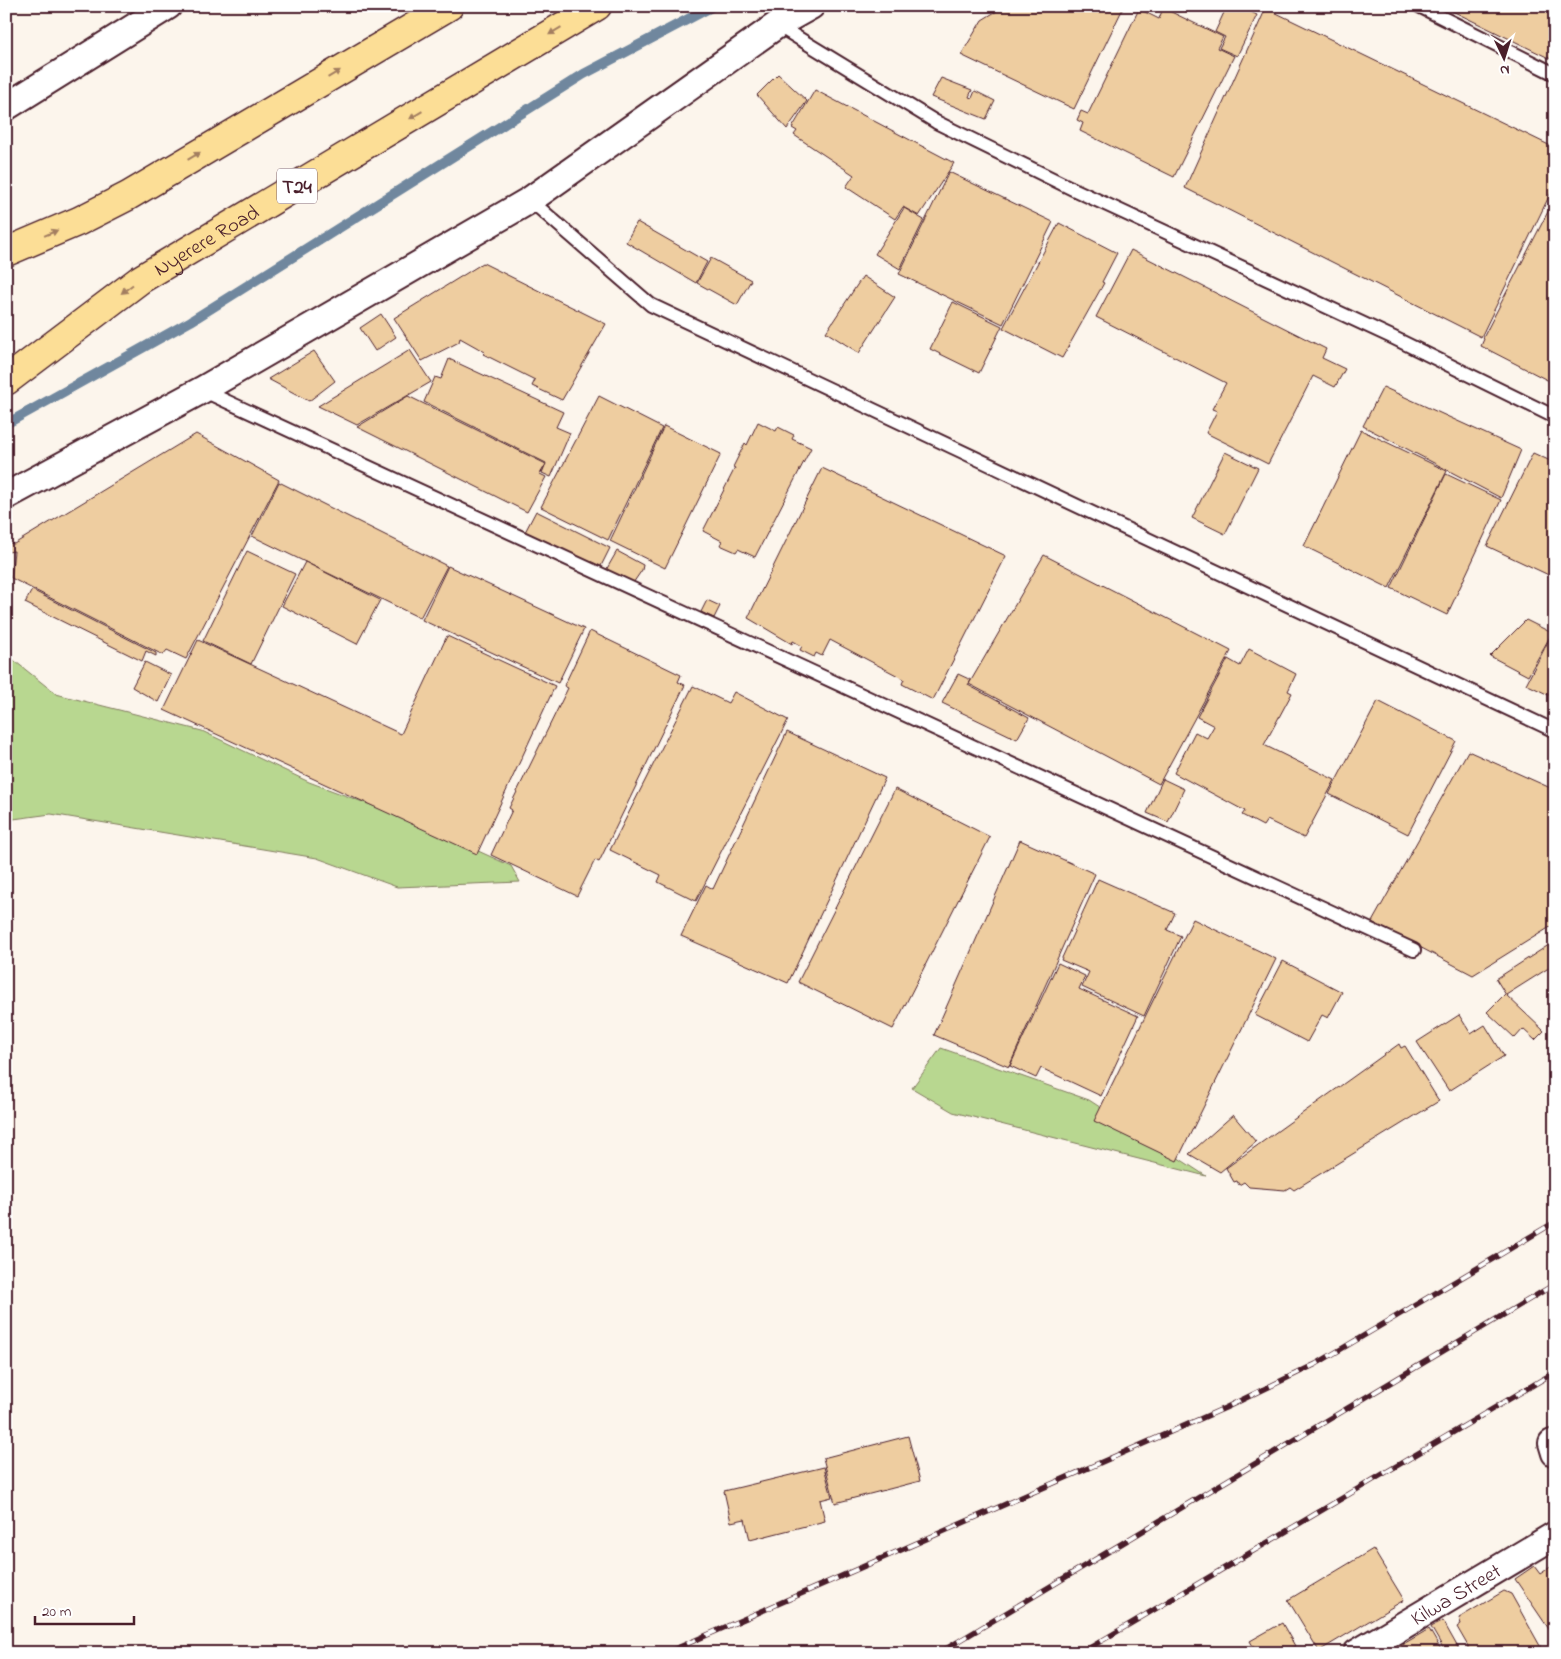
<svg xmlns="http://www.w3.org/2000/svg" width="1561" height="1659" font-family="'Indie Flower',sans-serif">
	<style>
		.green { fill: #b8d790; stroke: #817b5e }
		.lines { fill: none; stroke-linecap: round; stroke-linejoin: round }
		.stream { stroke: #6f879e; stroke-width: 10 }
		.building { fill: #eecda0; stroke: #4a1f2b }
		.service-casing { stroke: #4a1f2b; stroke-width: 16 }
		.minor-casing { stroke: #4a1f2b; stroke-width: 30 }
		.trunk-casing { stroke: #4a1f2b; stroke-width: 31 }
		.service { stroke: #fff; stroke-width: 12 }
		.minor { stroke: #fff; stroke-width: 26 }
		.trunk { stroke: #fcde96; stroke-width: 28 }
		.rail-casing { stroke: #4a1f2b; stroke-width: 5.5 }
		.rail { stroke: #fff; stroke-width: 4; stroke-dasharray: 11; stroke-linecap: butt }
		.oneway { fill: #a37e60 }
		.labels { text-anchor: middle; stroke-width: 4; stroke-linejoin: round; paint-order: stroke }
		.shield { fill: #fff; stroke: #80626b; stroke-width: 1 }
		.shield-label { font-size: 20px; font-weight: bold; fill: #4a1f2b }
		.street-label { font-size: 21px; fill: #4a1f2b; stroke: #fff }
	</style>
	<rect width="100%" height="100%" fill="#fcf5ec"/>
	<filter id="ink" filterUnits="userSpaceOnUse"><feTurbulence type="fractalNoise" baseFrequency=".02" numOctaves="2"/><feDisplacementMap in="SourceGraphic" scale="10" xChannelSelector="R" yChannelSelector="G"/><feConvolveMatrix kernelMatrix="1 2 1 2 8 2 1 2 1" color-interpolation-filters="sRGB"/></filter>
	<g filter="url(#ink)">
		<!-- green -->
		<g class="green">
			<polygon points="6,654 56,694 202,731 309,782 406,818 511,866 520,882 397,887 317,858 51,814 6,820"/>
			<polygon points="941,1048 1089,1100 1206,1176 953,1112 912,1088"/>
		</g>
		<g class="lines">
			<!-- stream -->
			<polyline class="stream" points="6,424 191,321 584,74 713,6"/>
		</g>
		<!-- building -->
		<g class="building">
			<polygon points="1005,6 1124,6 1074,109 961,55 982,20"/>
			<polygon points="1227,6 1239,6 1257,15 1237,56 1219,48 1225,37 1215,32"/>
			<polygon points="1442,6 1555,6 1555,61"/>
			<polygon points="1163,8 1223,37 1217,48 1234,56 1174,177 1080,131 1083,123 1077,120 1081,111 1088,114 1139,9 1159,19"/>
			<polygon points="1266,8 1555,148 1555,184 1481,337 1185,188"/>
			<polygon points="778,74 807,101 787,129 757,95"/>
			<polygon points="941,78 972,90 969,97 972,98 975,91 995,101 986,119 931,97"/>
			<polygon points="815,90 954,163 919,216 903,207 895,219 846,187 854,175 794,135 797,131 792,128"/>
			<polygon points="949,172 1053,222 1003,324 899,274"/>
			<polygon points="1555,198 1555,384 1481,346 1484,339 1483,338"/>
			<polygon points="904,208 924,220 900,269 875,254"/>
			<polygon points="637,222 707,262 696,283 626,242"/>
			<polygon points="1059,223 1117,253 1102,282 1104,283 1062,358 1003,328"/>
			<polygon points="1131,250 1326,349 1322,358 1345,369 1335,387 1313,376 1268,464 1206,433 1217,411 1212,409 1226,383 1096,317"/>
			<polygon points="711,258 751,280 737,305 697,283"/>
			<polygon points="483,263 606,324 562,400 532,386 535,380 483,354 485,352 460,338 459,342 422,361 394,318"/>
			<polygon points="863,276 895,297 859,353 826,332"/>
			<polygon points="953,302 1002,326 979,373 930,349"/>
			<polygon points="381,314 396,337 375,351 360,328"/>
			<polygon points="410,350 431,382 357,425 318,406"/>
			<polygon points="314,351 335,381 309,401 268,379"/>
			<polygon points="449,359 563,412 556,427 570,433 551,477 542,473 546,463 424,402 435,377 441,379"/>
			<polygon points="1383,387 1521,450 1501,498 1363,426"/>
			<polygon points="408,396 546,464 540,474 546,477 527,512 357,427"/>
			<polygon points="599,396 662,428 608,540 541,507"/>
			<polygon points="758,422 776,431 778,427 794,435 792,439 811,448 755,557 738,549 736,552 720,545 722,541 703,531 735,468 733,467 745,443 747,445"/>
			<polygon points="664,426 721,454 665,568 610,541"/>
			<polygon points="1361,430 1447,471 1389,588 1304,546"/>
			<polygon points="196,434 279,480 186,659 167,650 163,655 11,578 14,551 8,552 9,543 14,544"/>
			<polygon points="1225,452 1258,468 1225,534 1192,518"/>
			<polygon points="1533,453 1555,463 1555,578 1487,546"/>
			<polygon points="822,468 1006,556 933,700 902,684 904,679 830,640 822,656 816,653 814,657 800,650 802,646 793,641 792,644 748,618"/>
			<polygon points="1446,474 1501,500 1447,615 1391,588"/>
			<polygon points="279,482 447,566 420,618 252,536"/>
			<polygon points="536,511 610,548 600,568 525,532"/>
			<polygon points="247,551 295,574 251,664 203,641"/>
			<polygon points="617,551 643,565 642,570 631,586 605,572"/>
			<polygon points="1044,555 1231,651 1159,784 969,684"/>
			<polygon points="305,562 380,600 357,644 282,606"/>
			<polygon points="448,566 584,629 558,683 422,620"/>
			<polygon points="32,590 156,653 156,656 146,651 142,661 25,603"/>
			<polygon points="707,600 720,606 714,618 701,612"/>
			<polygon points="1526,620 1552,633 1528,676 1490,656"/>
			<polygon points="590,631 681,675 678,682 685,685 599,862 595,860 577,896 491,855 512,810 509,808 568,688 564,686"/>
			<polygon points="1552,634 1555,635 1555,698 1526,684"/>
			<polygon points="447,636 555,686 477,854 164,710 198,640 401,734"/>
			<polygon points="1249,649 1296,674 1288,691 1292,693 1264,745 1335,780 1304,838 1267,820 1263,826 1242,815 1245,811 1174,773 1195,732 1207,738 1214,726 1197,717 1228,659 1240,666"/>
			<polygon points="145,662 171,675 158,702 132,687"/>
			<polygon points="958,674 971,680 968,685 1029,718 1017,739 942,703"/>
			<polygon points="693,686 728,703 734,692 788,720 696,901 658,882 661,875 610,850"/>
			<polygon points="1378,701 1456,741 1408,834 1329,794"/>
			<polygon points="787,732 885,778 788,983 681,936 706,885 713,889"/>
			<polygon points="1468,751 1555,790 1555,924 1473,975 1372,922"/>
			<polygon points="1163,779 1184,789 1168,822 1147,813"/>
			<polygon points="895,789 990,837 893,1029 798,982"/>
			<polygon points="1020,840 1095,874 1009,1067 934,1035"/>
			<polygon points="1098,879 1175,913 1167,930 1181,936 1144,1016 1082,987 1089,972 1061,960"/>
			<polygon points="1193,919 1276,959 1177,1161 1094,1121"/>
			<polygon points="1555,941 1555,964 1506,995 1496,979"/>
			<polygon points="1283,961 1342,992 1328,1018 1322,1015 1307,1042 1255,1015"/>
			<polygon points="1058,963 1085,976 1079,989 1138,1016 1101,1096 1041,1068 1036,1078 1010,1066"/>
			<polygon points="1505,994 1544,1031 1535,1040 1523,1029 1515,1038 1487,1012"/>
			<polygon points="1459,1015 1471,1034 1485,1025 1504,1056 1449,1091 1417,1042"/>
			<polygon points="1399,1044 1401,1048 1405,1046 1439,1101 1294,1190 1290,1187 1285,1190 1249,1187 1244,1182 1239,1185 1237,1181 1234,1182 1226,1168"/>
			<polygon points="1233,1115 1256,1142 1220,1172 1189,1154"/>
			<polygon points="908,1436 920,1481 835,1503 823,1458"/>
			<polygon points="824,1467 832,1497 820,1500 825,1521 750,1540 745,1519 731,1522 724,1491"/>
			<polygon points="1373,1549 1404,1600 1319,1651 1288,1600"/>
			<polygon points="1555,1564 1555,1638 1515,1579 1534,1566 1540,1574"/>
			<polygon points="1504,1591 1511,1594 1544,1653 1472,1653 1457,1627 1461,1624 1459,1618"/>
			<polygon points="1443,1621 1461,1653 1446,1653 1431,1627"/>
			<polygon points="1282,1623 1295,1646 1283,1653 1257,1653 1250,1641"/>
			<polygon points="1429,1629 1443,1653 1388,1653"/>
		</g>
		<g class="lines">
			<defs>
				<g id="service">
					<polyline points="1419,6 1555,74"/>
					<polyline points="777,25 936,122 1073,189 1394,338 1555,417"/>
					<polyline points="530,200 651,305 1555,731"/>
					<polyline points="202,390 1414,950"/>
				</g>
				<g id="minor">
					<polyline points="6,107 168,6"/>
					<polyline points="6,496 202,390 530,200 777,25 811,6"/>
					<polyline points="1555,1442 1552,1443 1555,1453"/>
					<path id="s1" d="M1357,1653l198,-118"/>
				</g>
				<g id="trunk">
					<polyline points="6,252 79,221 128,196 449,6"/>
					<path id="s2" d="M6,381l135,-102 456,-273"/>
				</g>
			</defs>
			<!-- service casing -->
			<use href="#service" class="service-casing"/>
			<!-- minor casing -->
			<use href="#minor" class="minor-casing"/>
			<!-- trunk casing -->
			<use href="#trunk" class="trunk-casing"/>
			<!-- service -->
			<use href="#service" class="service"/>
			<!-- minor -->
			<use href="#minor" class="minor"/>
			<!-- trunk -->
			<use href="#trunk" class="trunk"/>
			<defs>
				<g id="rail">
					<polyline points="666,1653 1225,1408 1316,1364 1555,1222"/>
					<polyline points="939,1653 1555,1284"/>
					<polyline points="1081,1653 1555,1372"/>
				</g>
			</defs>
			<!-- rail casing -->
			<use href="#rail" class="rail-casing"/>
			<!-- rail -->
			<use href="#rail" class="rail"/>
		</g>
		<!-- one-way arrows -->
		<defs><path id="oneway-solid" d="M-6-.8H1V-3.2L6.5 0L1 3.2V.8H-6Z" transform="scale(1.25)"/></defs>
		<g class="oneway">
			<use href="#oneway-solid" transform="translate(555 31) rotate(149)"/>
			<use href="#oneway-solid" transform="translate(334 74) rotate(-31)"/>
			<use href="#oneway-solid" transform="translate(416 115) rotate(149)"/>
			<use href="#oneway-solid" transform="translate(194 156) rotate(-31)"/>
			<use href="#oneway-solid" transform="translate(51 233) rotate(-23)"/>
			<use href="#oneway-solid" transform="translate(127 289) rotate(143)"/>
		</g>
	</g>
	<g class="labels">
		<!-- shield labels -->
		<rect class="shield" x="277" y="168.5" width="40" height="35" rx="4"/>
		<g class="shield-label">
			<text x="297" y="193">T24</text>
		</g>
		<!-- street labels -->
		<g class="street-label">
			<text dy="7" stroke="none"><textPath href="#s2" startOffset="245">Nyerere Road</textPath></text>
			<text dy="7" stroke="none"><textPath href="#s1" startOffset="115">Kilwa Street</textPath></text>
		</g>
	</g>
	<!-- margin -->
	<rect width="1561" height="1659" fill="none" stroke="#fff" stroke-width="25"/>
	<rect x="12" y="12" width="1536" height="1634" fill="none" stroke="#4a1f2b" stroke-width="2" filter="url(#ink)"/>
	<!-- north arrow -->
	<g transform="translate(1504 58) rotate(176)" stroke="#ffffff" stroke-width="4" paint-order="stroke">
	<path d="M0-4L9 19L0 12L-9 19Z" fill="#4a1f2b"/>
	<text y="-8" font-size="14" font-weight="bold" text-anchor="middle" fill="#4a1f2b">N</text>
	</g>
	<!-- scale -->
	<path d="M35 1616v8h99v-8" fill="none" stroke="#4a1f2b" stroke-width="2.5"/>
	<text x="42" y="1616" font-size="15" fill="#4a1f2b" stroke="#ffffff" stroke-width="4" paint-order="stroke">20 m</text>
</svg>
